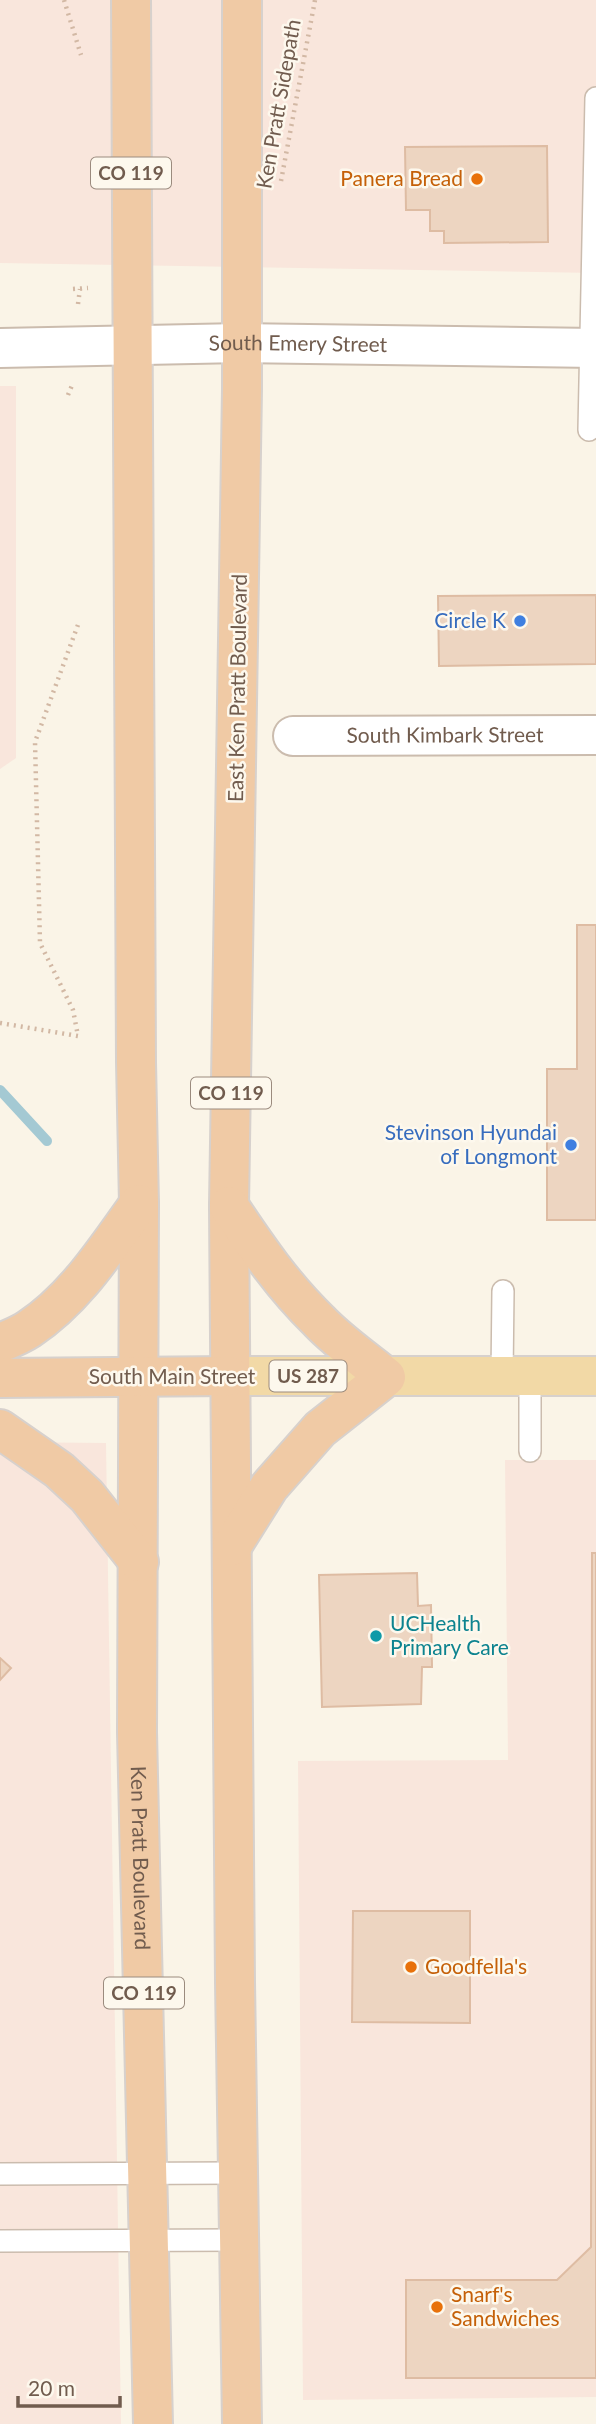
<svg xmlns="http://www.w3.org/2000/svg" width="596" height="2424" font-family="Lato,sans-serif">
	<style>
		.commercial { fill: #f9e6dc }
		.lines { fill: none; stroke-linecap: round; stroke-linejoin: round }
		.stream { stroke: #a4c9d3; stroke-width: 10 }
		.building { fill: #edd5c1; stroke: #debca3; stroke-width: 2 }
		.service-casing { stroke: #cbbcae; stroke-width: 24 }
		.minor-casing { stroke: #cbbcae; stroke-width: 42 }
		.primary-casing { stroke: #d7d1cd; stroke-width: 42 }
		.trunk-casing { stroke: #d7d1cd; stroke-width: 42 }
		.path { stroke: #d2b8a4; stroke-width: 4.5; stroke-dasharray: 2 5; stroke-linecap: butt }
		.service { stroke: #fff; stroke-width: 21 }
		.minor { stroke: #fff; stroke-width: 38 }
		.primary { stroke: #f2d9a6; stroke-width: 38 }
		.trunk { stroke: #f0caa5; stroke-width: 38 }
		.food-dot { fill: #e8710a; stroke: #fdf8ed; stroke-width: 2.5 }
		.shop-dot { fill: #3f7fe0; stroke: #fdf8ed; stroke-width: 2.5 }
		.culture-dot { fill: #0f9aa8; stroke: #fdf8ed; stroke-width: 2.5 }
		.labels { text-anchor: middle; stroke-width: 5; stroke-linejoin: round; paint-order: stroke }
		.shield { fill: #fdf8ed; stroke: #9b8b7e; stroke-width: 2 }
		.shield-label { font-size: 19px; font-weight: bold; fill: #715c4e }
		.street-label { font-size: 21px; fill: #715c4e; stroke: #fdf8ed }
		.food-label { font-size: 21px; fill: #c56008; stroke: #fdf8ed; text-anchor: start }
		.shop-label { font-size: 21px; fill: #366cbe; stroke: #fdf8ed; text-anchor: end }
		.culture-label { font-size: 21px; fill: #0d838f; stroke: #fdf8ed; text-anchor: start }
	</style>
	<rect width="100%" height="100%" fill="#faf4e7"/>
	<!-- commercial -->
	<g class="commercial">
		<polygon points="0,0 596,0 596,273 0,263"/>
		<polygon points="0,386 16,386 16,758 0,769"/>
		<polygon points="0,1442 106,1443 121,2424 0,2424"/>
		<polygon points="505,1460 596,1460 596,2397 303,2400 298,1761 508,1760"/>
	</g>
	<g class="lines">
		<!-- stream -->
		<polyline class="stream" points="0,1090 47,1141"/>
	</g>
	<!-- building -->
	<g class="building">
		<polygon points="547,146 548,242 444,243 444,231 430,231 430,210 406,210 405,147"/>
		<polygon points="596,595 596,664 439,666 438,596"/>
		<polygon points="577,925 596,925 596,1220 547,1220 547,1069 577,1069"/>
		<polygon points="592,1553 596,1553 596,2378 406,2378 406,2280 557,2280 591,2247"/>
		<polygon points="417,1573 418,1606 431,1605 432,1667 422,1667 421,1704 322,1707 319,1575"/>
		<polygon points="0,1658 11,1668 0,1680"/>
		<polygon points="353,1911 470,1911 470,2023 352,2022"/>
	</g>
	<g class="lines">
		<defs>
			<g id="service">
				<polyline points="589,430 596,98"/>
				<polyline points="502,1376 503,1291"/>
				<polyline points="530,1376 530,1451"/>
				<polyline points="0,2174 237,2173"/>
				<polyline points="0,2241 238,2240"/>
			</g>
			<g id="minor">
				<path id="s1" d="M0,348l241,-5 355,5"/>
				<path id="s2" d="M293,736l303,-1"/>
			</g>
			<polyline id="primary" points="230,1376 596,1376"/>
			<g id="trunk">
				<path id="s3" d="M131,0l5,1062 3,142 -2,528 16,692"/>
				<polyline points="242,0 242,389 229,1206 235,1982 242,2424"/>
				<path d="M229,1206c28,42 54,80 90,115 20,21 45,38 67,56l-66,52 -51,58 -37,59"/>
				<path d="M0,1343c10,-4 20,-8 29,-14 47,-31 78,-81 110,-125"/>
				<polyline points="0,1378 230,1376"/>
				<polyline points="0,1429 59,1470 87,1496 139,1562"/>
			</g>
		</defs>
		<!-- service casing -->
		<use href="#service" class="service-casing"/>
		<!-- minor casing -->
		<use href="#minor" class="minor-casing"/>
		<!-- primary casing -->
		<use href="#primary" class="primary-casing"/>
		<!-- trunk casing -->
		<use href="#trunk" class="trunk-casing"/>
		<!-- path -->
		<g class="path">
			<polyline points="64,0 81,55"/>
			<polyline points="281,181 315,0"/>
			<polyline points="73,289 88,288"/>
			<polyline points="78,304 80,289"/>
			<polyline points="68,395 73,383"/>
			<polyline points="0,1023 78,1036 73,1010 40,943 35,742 79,622"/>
		</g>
		<!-- service -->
		<use href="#service" class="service"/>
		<!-- minor -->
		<use href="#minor" class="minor"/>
		<!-- primary -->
		<use href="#primary" class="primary"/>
		<!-- trunk -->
		<use href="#trunk" class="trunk"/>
	</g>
	<!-- markers -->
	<g class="food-dot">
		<circle cx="477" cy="179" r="7"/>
		<circle cx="411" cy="1967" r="7"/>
		<circle cx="437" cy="2307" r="7"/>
	</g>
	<g class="shop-dot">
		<circle cx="520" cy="621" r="7"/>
		<circle cx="571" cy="1145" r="7"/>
	</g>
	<circle class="culture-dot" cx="376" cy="1636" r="7"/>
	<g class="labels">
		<!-- shield labels -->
		<g class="shield">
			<rect x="91" y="157.5" width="80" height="31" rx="5"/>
			<rect x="191" y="1077.5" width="80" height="31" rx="5"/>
			<rect x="269.5" y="1360.5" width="77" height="31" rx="5"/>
			<rect x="104" y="1977.5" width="80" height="31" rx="5"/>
		</g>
		<g class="shield-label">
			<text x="131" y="180">CO 119</text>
			<text x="231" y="1100">CO 119</text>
			<text x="308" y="1383">US 287</text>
			<text x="144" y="2000">CO 119</text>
		</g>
		<!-- street labels -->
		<g class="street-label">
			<text transform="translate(279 104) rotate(-80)" y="7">Ken Pratt Sidepath</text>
			<text dy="7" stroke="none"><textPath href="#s1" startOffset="298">South Emery Street</textPath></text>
			<text transform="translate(238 688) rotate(-89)" y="7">East Ken Pratt Boulevard</text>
			<text dy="7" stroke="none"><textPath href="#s2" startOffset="152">South Kimbark Street</textPath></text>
			<text x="172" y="1384">South Main Street</text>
			<text dy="7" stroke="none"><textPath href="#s3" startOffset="1858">Ken Pratt Boulevard</textPath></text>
		</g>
		<!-- food labels -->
		<g class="food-label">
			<text x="463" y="186" text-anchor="end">Panera Bread</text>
			<text x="425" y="1974">Goodfella's</text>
			<text x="451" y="2302">Snarf's<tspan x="451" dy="24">Sandwiches</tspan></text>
		</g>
		<!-- shop labels -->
		<g class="shop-label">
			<text x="506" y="628">Circle K</text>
			<text x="557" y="1140">Stevinson Hyundai<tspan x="557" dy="24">of Longmont</tspan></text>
		</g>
		<!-- culture labels -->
		<g class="culture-label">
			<text x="390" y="1631">UCHealth<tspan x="390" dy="24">Primary Care</tspan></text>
		</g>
	</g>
	<!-- scale -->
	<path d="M18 2396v10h102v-10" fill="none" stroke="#715c4e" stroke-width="3.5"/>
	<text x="28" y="2396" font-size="21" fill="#715c4e" stroke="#fdf8ed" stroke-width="5" paint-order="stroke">20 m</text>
</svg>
